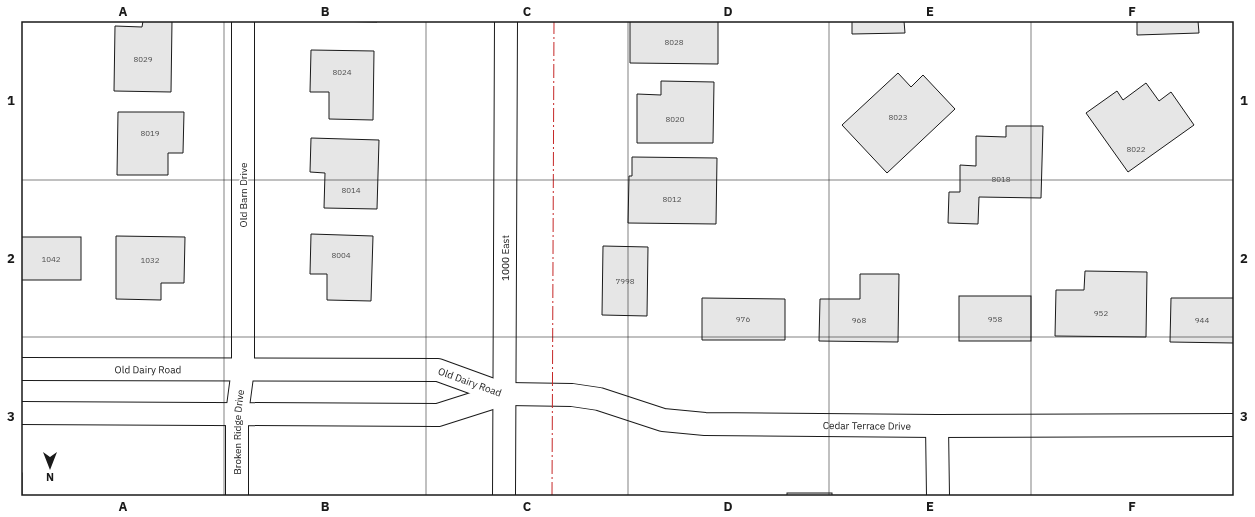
<svg xmlns="http://www.w3.org/2000/svg" width="1255" height="517" font-family="'IBM Plex Sans',sans-serif">
	<style>
		.building { fill: #e6e6e6; stroke: #1a1a1a }
		.lines { fill: none; stroke-linecap: round; stroke-linejoin: round }
		.minor-casing { stroke: #1a1a1a; stroke-width: 24 }
		.tertiary-casing { stroke: #1a1a1a; stroke-width: 24 }
		.minor { stroke: #fff; stroke-width: 22 }
		.tertiary { stroke: #fff; stroke-width: 22 }
		.power { stroke: #c62828; stroke-width: 1; stroke-dasharray: 14 3 2 3; stroke-linecap: butt }
		.grid { fill: none; stroke: #1a1a1a; stroke-width: 1; stroke-opacity: 0.55 }
		.labels { text-anchor: middle; stroke-width: 3; stroke-linejoin: round; paint-order: stroke }
		.number-label { font-size: 8px; fill: #4d4d4d }
		.street-label { font-size: 10px; fill: #1a1a1a; stroke: #fff }
		.neatline { fill: none; stroke: #1a1a1a; stroke-width: 1.5 }
		.grid-label { font-size: 13px; text-anchor: middle; font-weight: bold; fill: #1a1a1a }
	</style>
	<rect width="100%" height="100%" fill="#fff"/>
	<!-- building -->
	<g class="building">
		<polygon points="143,21 172,21 171,92 114,91 115,26 142,27"/>
		<polygon points="330,21 377,21 377,22"/>
		<polygon points="630,21 718,21 718,64 630,63"/>
		<polygon points="852,21 904,21 905,33 852,34"/>
		<polygon points="1137,21 1198,21 1199,33 1137,35"/>
		<polygon points="311,50 374,51 373,120 329,119 329,92 310,92"/>
		<polygon points="898,73 911,87 923,75 955,109 887,173 842,125"/>
		<polygon points="661,81 714,82 713,143 637,143 637,94 661,95"/>
		<polygon points="1146,83 1159,101 1171,92 1194,125 1128,172 1086,113 1117,91 1123,100"/>
		<polygon points="118,112 184,112 183,153 168,153 168,175 117,175"/>
		<polygon points="1006,126 1043,126 1041,198 979,197 978,224 948,223 949,192 960,192 960,165 976,166 976,136 1006,137"/>
		<polygon points="311,138 379,140 377,209 324,208 325,173 310,172"/>
		<polygon points="632,157 717,158 716,224 628,223 629,176 632,176"/>
		<polygon points="311,234 373,236 371,301 327,300 327,274 310,274"/>
		<polygon points="116,236 185,237 184,283 161,283 161,300 116,299"/>
		<rect x="21" y="237" width="60" height="43"/>
		<polygon points="603,246 648,247 647,316 602,315"/>
		<polygon points="1085,271 1147,272 1146,337 1055,336 1056,290 1084,290"/>
		<polygon points="860,274 899,274 898,342 819,341 820,299 860,299"/>
		<rect x="959" y="296" width="72" height="45"/>
		<polygon points="702,298 785,299 785,340 702,340"/>
		<polygon points="1171,298 1234,298 1234,343 1170,342"/>
		<rect x="21" y="473" width="1" height="23"/>
		<rect x="787" y="493" width="45" height="3"/>
	</g>
	<g class="lines">
		<defs>
			<g id="minor">
				<path id="s1" d="M21,369l417,1 66,24"/>
				<path id="s2" d="M21,413l417,2 66,-21 68,1 27,4 64,21 42,4 232,2 297,-1"/>
				<polyline points="937,426 938,496"/>
				<path id="s3" d="M237,496v-82l6,-45v-348"/>
			</g>
			<g id="tertiary">
				<path id="s4" d="M504,496l2,-475"/>
			</g>
		</defs>
		<!-- minor casing -->
		<use href="#minor" class="minor-casing"/>
		<!-- tertiary casing -->
		<use href="#tertiary" class="tertiary-casing"/>
		<!-- minor -->
		<use href="#minor" class="minor"/>
		<!-- tertiary -->
		<use href="#tertiary" class="tertiary"/>
		<!-- power -->
		<polyline class="power" points="552,496 554,21"/>
	</g>
	<!-- grid -->
	<path class="grid" d="M224,21v475M426,21v475M628,21v475M829,21v475M1031,21v475M21,180h1213M21,337h1213"/>
	<g class="labels">
		<!-- number labels -->
		<g class="number-label">
			<text x="674" y="45">8028</text>
			<text x="143" y="62">8029</text>
			<text x="342" y="75">8024</text>
			<text x="898" y="120">8023</text>
			<text x="675" y="122">8020</text>
			<text x="150" y="136">8019</text>
			<text x="1136" y="152">8022</text>
			<text x="1001" y="182">8018</text>
			<text x="351" y="193">8014</text>
			<text x="672" y="202">8012</text>
			<text x="341" y="258">8004</text>
			<text x="51" y="262">1042</text>
			<text x="150" y="263">1032</text>
			<text x="625" y="284">7998</text>
			<text x="1101" y="316">952</text>
			<text x="743" y="322">976</text>
			<text x="995" y="322">958</text>
			<text x="859" y="323">968</text>
			<text x="1202" y="323">944</text>
		</g>
		<!-- street labels -->
		<g class="street-label">
			<text transform="translate(243 195) rotate(-90)" y="4">Old Barn Drive</text>
			<text dy="4" stroke="none"><textPath href="#s4" startOffset="238">1000 East</textPath></text>
			<text dy="4" stroke="none"><textPath href="#s1" startOffset="127">Old Dairy Road</textPath></text>
			<text dy="4" stroke="none"><textPath href="#s1" startOffset="451">Old Dairy Road</textPath></text>
			<text dy="4" stroke="none"><textPath href="#s2" startOffset="853">Cedar Terrace Drive</textPath></text>
			<text dy="4" stroke="none"><textPath href="#s3" startOffset="64">Broken Ridge Drive</textPath></text>
		</g>
	</g>
	<!-- border -->
	<rect width="1255" height="517" fill="none" stroke="#ffffff" stroke-width="44"/>
	<!-- north arrow -->
	<g transform="translate(50 467) rotate(180)" stroke="#ffffff" stroke-width="3" paint-order="stroke">
	<path d="M0-3L7 15L0 10L-7 15Z" fill="#1a1a1a"/>
	<text y="-6" font-size="11" font-weight="bold" text-anchor="middle" fill="#1a1a1a">N</text>
	</g>
	<rect x="22" y="22" width="1211" height="473" class="neatline"/>
	<g class="grid-label">
		<text x="123" y="16">A</text>
		<text x="325" y="16">B</text>
		<text x="527" y="16">C</text>
		<text x="728" y="16">D</text>
		<text x="930" y="16">E</text>
		<text x="1132" y="16">F</text>
		<text x="11" y="105">1</text>
		<text x="1244" y="105">1</text>
		<text x="11" y="263">2</text>
		<text x="1244" y="263">2</text>
		<text x="11" y="421">3</text>
		<text x="1244" y="421">3</text>
		<text x="123" y="511">A</text>
		<text x="325" y="511">B</text>
		<text x="527" y="511">C</text>
		<text x="728" y="511">D</text>
		<text x="930" y="511">E</text>
		<text x="1132" y="511">F</text>
	</g>
</svg>
